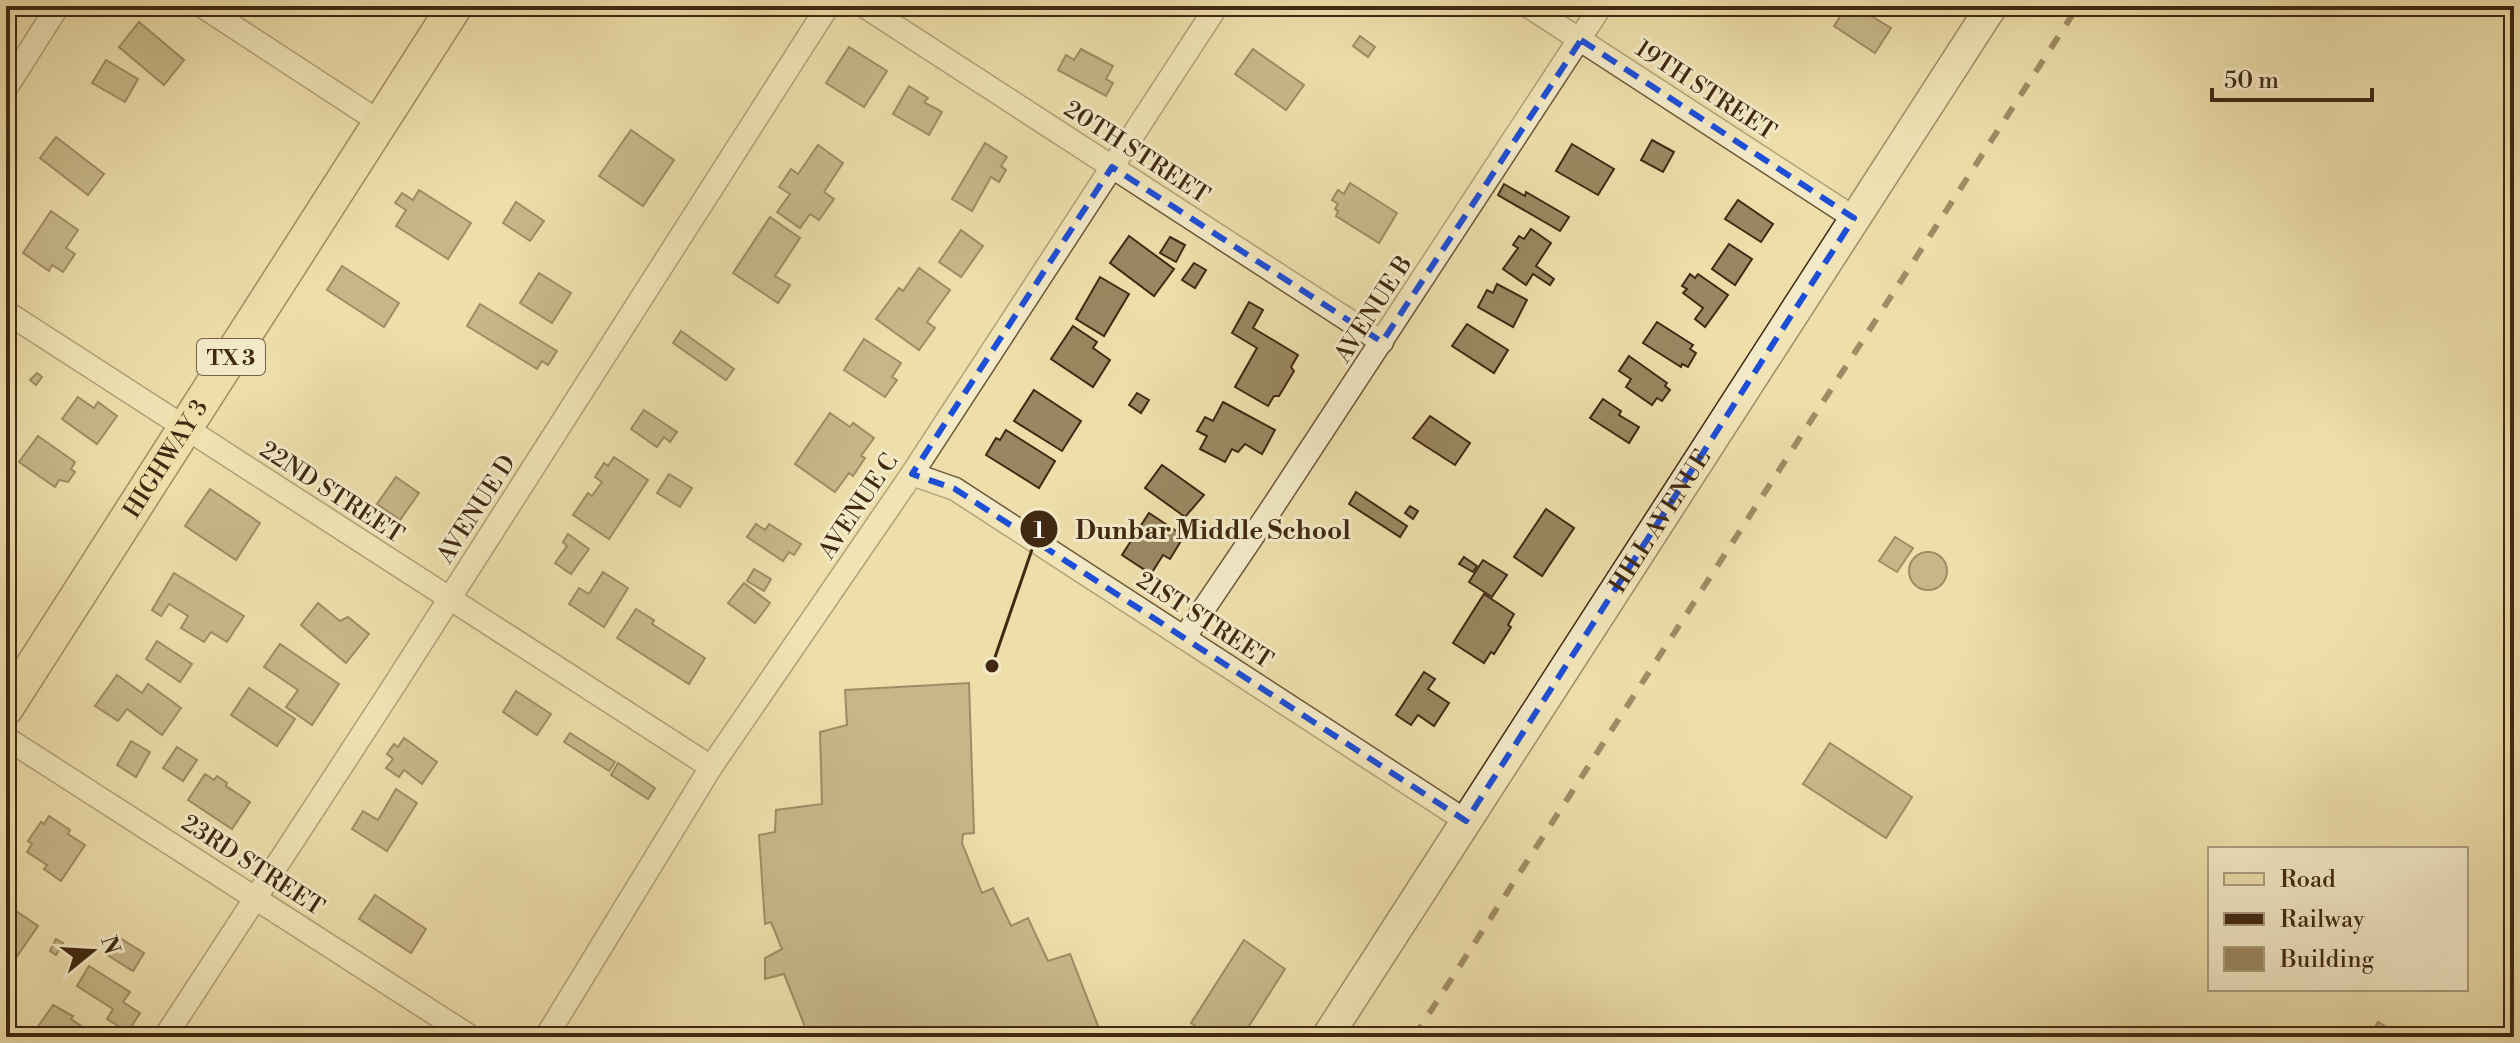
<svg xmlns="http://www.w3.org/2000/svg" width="2520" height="1043" font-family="'Libre Bodoni',serif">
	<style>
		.building { fill: #9a8761; stroke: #412912; stroke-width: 2 }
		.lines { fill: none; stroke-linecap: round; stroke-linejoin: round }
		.street-casing { stroke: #6c5638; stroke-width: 25 }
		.secondary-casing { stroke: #412912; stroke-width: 33 }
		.primary-casing { stroke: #412912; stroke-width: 37 }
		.street { stroke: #f3eac8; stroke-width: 22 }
		.secondary { stroke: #f3eac8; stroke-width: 30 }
		.primary { stroke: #eddeaa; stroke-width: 34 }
		.rail { stroke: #412912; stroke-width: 6; stroke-dasharray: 14 14; stroke-linecap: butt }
		.marked { fill: none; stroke: #1d4ed8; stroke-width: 6; stroke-dasharray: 16 10; stroke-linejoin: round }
		.labels { text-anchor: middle; stroke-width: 6; stroke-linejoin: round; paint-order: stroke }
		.shield { fill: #f3eac8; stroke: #766349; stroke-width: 2 }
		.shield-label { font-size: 22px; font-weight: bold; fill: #412912 }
		.street-label { font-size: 24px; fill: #412912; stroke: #f3eac8 }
		.leader { fill: none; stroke: #412912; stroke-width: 3 }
		.callout-dot { fill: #412912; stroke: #f3eac8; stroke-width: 3 }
		.mark-label { font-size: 24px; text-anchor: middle; font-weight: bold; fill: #fff }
		.callout-label { font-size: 26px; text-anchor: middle; font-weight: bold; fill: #412912; stroke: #f3eac8; stroke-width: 6; stroke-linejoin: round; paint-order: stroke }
	</style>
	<rect width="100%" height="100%" fill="#eddeaa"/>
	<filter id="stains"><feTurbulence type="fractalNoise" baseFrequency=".0025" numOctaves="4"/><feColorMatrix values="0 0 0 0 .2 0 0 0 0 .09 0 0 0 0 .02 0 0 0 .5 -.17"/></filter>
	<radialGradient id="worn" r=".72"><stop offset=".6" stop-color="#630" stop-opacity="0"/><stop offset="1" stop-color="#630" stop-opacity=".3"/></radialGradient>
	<!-- building -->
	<g class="building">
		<polygon points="1847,6 1855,6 1891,28 1875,53 1834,26"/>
		<polygon points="139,22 184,60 164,85 119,47"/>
		<polygon points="1360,36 1375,47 1368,57 1353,46"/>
		<polygon points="849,47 887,71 864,107 826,83"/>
		<polygon points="1081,49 1113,66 1106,79 1113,83 1106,96 1058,70 1066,55 1074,60"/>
		<polygon points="1253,49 1304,85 1286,110 1235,74"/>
		<polygon points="106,60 138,79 125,102 92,83"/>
		<polygon points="909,86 928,98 924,102 942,112 929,135 893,114"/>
		<polygon points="631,130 674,160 643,206 599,176"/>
		<polygon points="56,137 104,174 88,195 40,158"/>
		<polygon points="1652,140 1674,152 1663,172 1641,160"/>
		<polygon points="985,143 1007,157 1001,166 1006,170 999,182 991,177 972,211 952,199"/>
		<polygon points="1572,144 1614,169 1598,195 1556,171"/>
		<polygon points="818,145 843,163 824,192 834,199 819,220 810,214 800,228 777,212 790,194 779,187 791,169 798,174"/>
		<polygon points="1350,183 1397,213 1379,243 1336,216 1338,211 1335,209 1338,204 1332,200 1338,190 1344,194"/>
		<polygon points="1504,184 1525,196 1526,192 1569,217 1560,231 1498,195"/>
		<polygon points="419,190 471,223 448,259 396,226 406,210 395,203 402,193 413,200"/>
		<polygon points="1738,200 1773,224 1761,242 1725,219"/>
		<polygon points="516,202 544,221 530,241 503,223"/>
		<polygon points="51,211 78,230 66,248 75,254 63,272 52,265 49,271 23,253"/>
		<polygon points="770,217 800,238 775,276 790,285 778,303 733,273"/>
		<polygon points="1531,229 1551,243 1536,266 1554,279 1550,285 1533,274 1526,285 1503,269 1518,248 1513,245 1519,236 1524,239"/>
		<polygon points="961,230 983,246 961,277 939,262"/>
		<polygon points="1129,236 1174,269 1154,296 1110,263"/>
		<polygon points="1170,237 1185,245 1176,262 1160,253"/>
		<polygon points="6,239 16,247 6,260"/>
		<polygon points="1729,244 1752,259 1735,285 1712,269"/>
		<polygon points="1194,263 1206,270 1195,288 1182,280"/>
		<polygon points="342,266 399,303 384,327 327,290"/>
		<polygon points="919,268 950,290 927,322 935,328 919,350 876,319 899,288 903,291"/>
		<polygon points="539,273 571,293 552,323 520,303"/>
		<polygon points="1690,274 1695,278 1698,274 1728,295 1705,327 1695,319 1703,308 1683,293 1687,289 1682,286"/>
		<polygon points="1100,277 1129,294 1104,336 1076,319"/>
		<polygon points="1497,284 1527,300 1513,327 1478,307 1487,290 1493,293"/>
		<polygon points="1249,302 1263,310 1253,328 1298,355 1291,367 1294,371 1279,396 1274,396 1268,406 1235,387 1257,348 1232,333"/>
		<polygon points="480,304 557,351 548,365 542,361 537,369 467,326"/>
		<polygon points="1657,322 1693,345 1690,349 1696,353 1688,367 1682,364 1681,367 1643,343"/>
		<polygon points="1467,324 1508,350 1494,373 1452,346"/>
		<polygon points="1073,326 1097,342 1093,348 1110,360 1093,387 1051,359"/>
		<polygon points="681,331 734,369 726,380 673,343"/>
		<polygon points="864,339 901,363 892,377 897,380 885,397 844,370"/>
		<polygon points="1629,356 1667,383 1665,386 1670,390 1662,401 1657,398 1652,405 1626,387 1631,379 1619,371"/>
		<polygon points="37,373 42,377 36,385 30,380"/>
		<polygon points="1034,390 1081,421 1062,451 1014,421"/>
		<polygon points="1137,393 1149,400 1141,413 1129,405"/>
		<polygon points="78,397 94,408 98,402 117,416 97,444 62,419"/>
		<polygon points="1603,399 1621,411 1619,415 1639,427 1629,443 1590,418"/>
		<polygon points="1223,402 1275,430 1262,454 1245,444 1238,452 1232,449 1225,462 1200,449 1207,436 1197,431 1205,417 1213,421"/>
		<polygon points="644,410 677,432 670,442 664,437 657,447 631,429"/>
		<polygon points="830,413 850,427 853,423 874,438 861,456 865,458 853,476 849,473 835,492 795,464"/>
		<polygon points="1430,416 1470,443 1455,465 1413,438"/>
		<polygon points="1006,430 1055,461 1039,488 986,455 996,438 1000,440"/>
		<polygon points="38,436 75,462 71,469 75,472 68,482 59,480 55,487 19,462"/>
		<polygon points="614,457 648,480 609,539 573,515 588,493 592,496 602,482 595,477 604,463 608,466"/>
		<polygon points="1162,465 1204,495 1185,517 1145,488"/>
		<polygon points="669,474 692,488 680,507 657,493"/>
		<polygon points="396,477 419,493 400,520 377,504"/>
		<polygon points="210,489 260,523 236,560 185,526"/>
		<polygon points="1356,492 1407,526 1400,537 1349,504"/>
		<polygon points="1410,506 1418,511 1413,519 1405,513"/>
		<polygon points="1546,509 1574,528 1542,576 1514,557"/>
		<polygon points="1149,513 1184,536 1170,559 1163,555 1151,574 1122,555"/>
		<polygon points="756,524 765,530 769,524 801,544 794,555 789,552 783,561 747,537"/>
		<polygon points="568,534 589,549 571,574 555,563 567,546 563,542"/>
		<polygon points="1895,537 1913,548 1897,572 1879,561"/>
		<circle cx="1928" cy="571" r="19"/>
		<polygon points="1464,557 1477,566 1473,572 1459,564"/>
		<polygon points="1483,560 1507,575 1492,597 1469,582"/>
		<polygon points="754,569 771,579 764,591 747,581"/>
		<polygon points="603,572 628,588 604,627 569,604 579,588 589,594"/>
		<polygon points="174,573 244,616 227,642 211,632 204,642 181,628 188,616 169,604 161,616 152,610"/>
		<polygon points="744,583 770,603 755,623 728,603"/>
		<polygon points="1484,594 1514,614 1508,625 1511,627 1494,654 1491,652 1484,663 1453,643"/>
		<polygon points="318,603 340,621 348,617 369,634 346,663 301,625"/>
		<polygon points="636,609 654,620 652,624 705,658 689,684 617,638"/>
		<polygon points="157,641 192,664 180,682 146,659"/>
		<polygon points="280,644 339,684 312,725 286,707 298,690 264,667"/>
		<polygon points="1424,672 1435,679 1428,689 1449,703 1434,726 1418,715 1411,725 1396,715"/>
		<polygon points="117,675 142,693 148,684 181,708 162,735 127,709 118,721 95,706"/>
		<polygon points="969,683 974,833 963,834 962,843 982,893 993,888 1011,926 1028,918 1048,961 1070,954 1100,1031 1085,1037 809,1037 784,974 765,979 765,958 782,949 771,922 765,924 759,835 775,832 776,810 822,804 820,732 847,725 845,690"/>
		<polygon points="249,688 295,719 277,746 231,715"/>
		<polygon points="516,691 551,714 537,735 503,712"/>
		<polygon points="570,733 615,762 609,771 564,742"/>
		<polygon points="404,738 437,762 422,784 404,770 399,777 386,768 393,759 387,754 394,744 398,747"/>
		<polygon points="131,741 150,752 136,777 117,765"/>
		<polygon points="1830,743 1912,797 1886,838 1803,784"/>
		<polygon points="177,747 197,760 183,781 163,768"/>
		<polygon points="618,763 655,788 648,799 611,775"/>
		<polygon points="205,774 214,780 217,776 227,783 226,786 250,802 232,829 188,800"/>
		<polygon points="396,789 417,803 387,851 352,829 363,811 378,820"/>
		<polygon points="49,816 70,830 68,834 85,845 61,881 44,869 47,865 27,852 32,844 28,841 41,822 44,824"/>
		<polygon points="375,895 426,929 411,953 359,919"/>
		<polygon points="6,904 38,926 15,959 6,953"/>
		<polygon points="115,935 144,953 133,971 104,953"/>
		<polygon points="56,939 63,943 56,955 50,951"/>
		<polygon points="1244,940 1285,969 1242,1037 1211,1037 1191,1023"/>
		<polygon points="89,966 130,992 123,1002 140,1013 128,1032 107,1019 113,1009 77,986"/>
		<polygon points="53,1005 73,1016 71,1019 94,1035 92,1037 50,1037 37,1028"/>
		<polygon points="2378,1022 2404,1037 2370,1037"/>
	</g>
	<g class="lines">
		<defs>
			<g id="street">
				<polyline points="202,6 381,123"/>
				<polyline points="864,6 1382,342"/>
				<polyline points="1528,6 1854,218"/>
				<polyline points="6,88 58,6"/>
				<polyline points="6,312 711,767"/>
				<polyline points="912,474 955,489 1466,821"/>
				<polyline points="1184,638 1272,508 1601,6"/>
				<polyline points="6,738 471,1037"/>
				<polyline points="165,1037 395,684 828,6"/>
				<polyline points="546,1037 711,767 912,474 1217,6"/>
			</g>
			<g id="secondary">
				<path id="s1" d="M1327,1037l665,-1031"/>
			</g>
			<g id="primary">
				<path id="s2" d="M6,708l449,-702"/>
			</g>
		</defs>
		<!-- street casing -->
		<use href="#street" class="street-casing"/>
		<!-- secondary casing -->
		<use href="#secondary" class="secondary-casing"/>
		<!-- primary casing -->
		<use href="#primary" class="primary-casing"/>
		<!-- street -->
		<use href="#street" class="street"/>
		<!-- secondary -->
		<use href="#secondary" class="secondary"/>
		<!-- primary -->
		<use href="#primary" class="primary"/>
		<!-- rail -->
		<polyline class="rail" points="1414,1037 2078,6"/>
	</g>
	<!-- marked area -->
	<path d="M0 0H2520V1043H0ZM1581,40l273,178 -388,603 -511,-332 -43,-15 200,-307 270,175z" fill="#eddeaa" fill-opacity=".55" fill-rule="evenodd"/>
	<path class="marked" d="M1581,40l273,178 -388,603 -511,-332 -43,-15 200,-307 270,175z"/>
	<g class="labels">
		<!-- shield labels -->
		<rect class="shield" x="197" y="339" width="68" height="36" rx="6"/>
		<g class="shield-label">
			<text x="231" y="365">TX 3</text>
		</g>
		<!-- street labels -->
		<g class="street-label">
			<text transform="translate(1706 90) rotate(33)" y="8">19TH STREET</text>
			<text transform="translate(1137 152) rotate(33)" y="8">20TH STREET</text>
			<text transform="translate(1373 309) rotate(-57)" y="8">AVENUE B</text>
			<text dy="8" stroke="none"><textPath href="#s2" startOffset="296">HIGHWAY 3</textPath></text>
			<text transform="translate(332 492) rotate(33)" y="8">22ND STREET</text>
			<text transform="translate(858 506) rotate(-56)" y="8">AVENUE C</text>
			<text transform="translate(476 509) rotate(-57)" y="8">AVENUE D</text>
			<text dy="8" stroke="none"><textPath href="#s1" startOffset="614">HILL AVENUE</textPath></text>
			<text transform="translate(1205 620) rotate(33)" y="8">21ST STREET</text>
			<text transform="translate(253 865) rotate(33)" y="8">23RD STREET</text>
		</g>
	</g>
	<!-- callouts -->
	<path class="leader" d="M992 666L1039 529"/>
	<g class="callout-dot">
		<circle cx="992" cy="666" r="8"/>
		<circle cx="1039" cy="529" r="20"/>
	</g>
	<g class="mark-label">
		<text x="1039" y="538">1</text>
	</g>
	<g class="callout-label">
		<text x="1213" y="539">Dunbar Middle School</text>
	</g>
	<!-- margin -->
	<rect width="2520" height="1043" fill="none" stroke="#eddeaa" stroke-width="32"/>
	<rect x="8" y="8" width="2504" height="1027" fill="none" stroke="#412912" stroke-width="4"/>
	<rect x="16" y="16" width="2488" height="1011" fill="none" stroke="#412912" stroke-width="2"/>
	<!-- legend -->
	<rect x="2208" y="847" width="260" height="144" fill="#f3eac8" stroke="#ac9d7f" stroke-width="2"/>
	<rect x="2224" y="873" width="40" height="12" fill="#eddeaa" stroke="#ac9d7f" stroke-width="2"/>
	<text x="2280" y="887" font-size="24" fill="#412912">Road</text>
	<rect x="2224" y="913" width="40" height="12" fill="#412912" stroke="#ac9d7f" stroke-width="2"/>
	<text x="2280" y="927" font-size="24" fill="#412912">Railway</text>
	<rect x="2224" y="947" width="40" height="24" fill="#9a8761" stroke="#ac9d7f" stroke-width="2"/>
	<text x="2280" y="967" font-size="24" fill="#412912">Building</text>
	<!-- north arrow -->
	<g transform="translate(92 951) rotate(72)" stroke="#f3eac8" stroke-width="6" paint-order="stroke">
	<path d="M0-6L14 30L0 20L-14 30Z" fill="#412912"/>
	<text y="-12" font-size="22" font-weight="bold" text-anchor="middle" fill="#412912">N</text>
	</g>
	<!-- scale -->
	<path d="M2212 88v12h160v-12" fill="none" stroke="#412912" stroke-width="4"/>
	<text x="2224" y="88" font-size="24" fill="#412912" stroke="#f3eac8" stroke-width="6" paint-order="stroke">50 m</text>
	<rect width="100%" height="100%" filter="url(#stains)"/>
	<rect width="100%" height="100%" fill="url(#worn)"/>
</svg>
